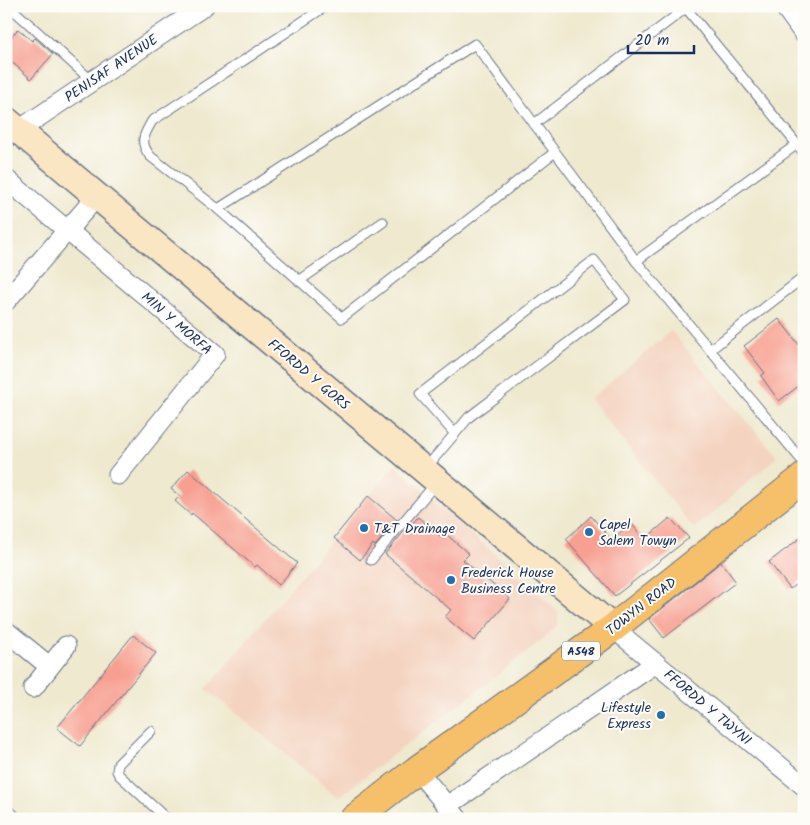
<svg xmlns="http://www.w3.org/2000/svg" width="810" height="825" font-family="Kalam,sans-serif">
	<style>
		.built { fill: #f4d3c0 }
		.building { fill: #f79f90 }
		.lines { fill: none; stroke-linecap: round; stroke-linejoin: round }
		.lane-casing { stroke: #657086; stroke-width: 11 }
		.street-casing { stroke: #657086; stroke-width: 21 }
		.secondary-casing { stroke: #657086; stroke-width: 29 }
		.primary-casing { stroke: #657086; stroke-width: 30 }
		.lane { stroke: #fff; stroke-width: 9 }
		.street { stroke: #fff; stroke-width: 19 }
		.secondary { stroke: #fbe6c4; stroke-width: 26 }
		.primary { stroke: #f6c06b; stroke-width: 28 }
		.poi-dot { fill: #1f6fb2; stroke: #fdfcf7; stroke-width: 2 }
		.labels { text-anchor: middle; stroke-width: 4; stroke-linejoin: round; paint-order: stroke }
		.shield { fill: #fdfcf7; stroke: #5f6c8c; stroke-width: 1 }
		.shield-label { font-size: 12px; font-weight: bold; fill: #1b2f5e }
		.street-label { font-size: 14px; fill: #1b2f5e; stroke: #fdfcf7 }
		.poi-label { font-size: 14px; fill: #1b2f5e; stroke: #fdfcf7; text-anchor: start }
	</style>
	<rect width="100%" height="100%" fill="#fdfcf7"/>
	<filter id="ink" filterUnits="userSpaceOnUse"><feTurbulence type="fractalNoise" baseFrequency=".02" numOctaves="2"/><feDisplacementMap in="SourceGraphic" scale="10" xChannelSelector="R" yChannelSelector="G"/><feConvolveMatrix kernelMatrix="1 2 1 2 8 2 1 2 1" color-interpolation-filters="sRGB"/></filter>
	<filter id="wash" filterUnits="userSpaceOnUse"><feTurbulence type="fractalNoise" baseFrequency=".0096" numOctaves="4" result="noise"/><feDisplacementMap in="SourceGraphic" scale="20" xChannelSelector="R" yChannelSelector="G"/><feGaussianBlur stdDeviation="1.12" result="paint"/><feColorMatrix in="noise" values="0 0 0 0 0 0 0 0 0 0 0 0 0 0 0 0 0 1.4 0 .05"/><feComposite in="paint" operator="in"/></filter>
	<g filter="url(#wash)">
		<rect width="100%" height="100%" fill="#efe9cf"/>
		<!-- built -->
		<g class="built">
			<polygon points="671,331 777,457 694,529 590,399"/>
			<polygon points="395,465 551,605 558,613 558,624 549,634 498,675 338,797 206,689"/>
		</g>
		<g id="blocks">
			<!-- building -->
			<g class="building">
				<polygon points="18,29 32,41 35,38 53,54 31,79 6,57 6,43"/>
				<polygon points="779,319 804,351 804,382 779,401 761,376 765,373 744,346"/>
				<polygon points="188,470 297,563 279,585 257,565 255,567 192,513 191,515 175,501 180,496 171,489"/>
				<polygon points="368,496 397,520 375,546 373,544 360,560 334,538"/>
				<polygon points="591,516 611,539 632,524 644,540 670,518 689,538 615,596 566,539"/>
				<polygon points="418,517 444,539 447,535 469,554 463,560 510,599 474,641 445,617 451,610 385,554 407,528 408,528"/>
				<polygon points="804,535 804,578 790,589 769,562"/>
				<polygon points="721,562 736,582 664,638 649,619"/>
				<polygon points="133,635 156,653 80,746 57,728"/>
			</g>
		</g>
	</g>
	<g filter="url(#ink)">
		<use href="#blocks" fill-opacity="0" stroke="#657086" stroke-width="1"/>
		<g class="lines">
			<defs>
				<g id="lane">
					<polyline points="9,6 92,81"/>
					<polyline points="534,124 686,8 804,153"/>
					<polyline points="555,152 342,318 218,209 475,44 636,261 804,463"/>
					<path d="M218,209l-68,-53c-11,-14 -6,-21 2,-35l174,-115"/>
					<polyline points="636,261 796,145"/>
					<polyline points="299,281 383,222"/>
					<polyline points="710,350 804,277"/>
					<polyline points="426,468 469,417 625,300 594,260 420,394 455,434"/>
					<polyline points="371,560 436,483"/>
					<polyline points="151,731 118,764 117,771 119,775 167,819"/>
				</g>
				<g id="street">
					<polyline points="784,6 804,34"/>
					<polyline points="19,130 204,6"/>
					<polyline points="6,179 215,354 118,475"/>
					<polyline points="6,301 97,196"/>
					<polyline points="613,628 804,786"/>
					<polyline points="6,631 49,666"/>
					<polyline points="33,688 66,646"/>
					<polyline points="417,770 458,819"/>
					<polyline points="447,806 656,663"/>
					<polyline points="6,815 11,819"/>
				</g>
				<polyline id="secondary" points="6,120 613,628"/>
				<polyline id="primary" points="354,819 417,770 613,628 804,477"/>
			</defs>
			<!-- lane casing -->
			<use href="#lane" class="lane-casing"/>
			<!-- street casing -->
			<use href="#street" class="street-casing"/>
			<!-- secondary casing -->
			<use href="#secondary" class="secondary-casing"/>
			<!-- primary casing -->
			<use href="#primary" class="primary-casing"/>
			<!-- lane -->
			<use href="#lane" class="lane"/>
			<!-- street -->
			<use href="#street" class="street"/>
			<!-- secondary -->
			<use href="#secondary" class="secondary"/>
			<!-- primary -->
			<use href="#primary" class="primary"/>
		</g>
	</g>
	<!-- markers -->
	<g class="poi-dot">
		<circle cx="364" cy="528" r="5"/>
		<circle cx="589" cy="532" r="5"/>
		<circle cx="451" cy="580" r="5"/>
		<circle cx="661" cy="715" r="5"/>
	</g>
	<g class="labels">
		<!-- shield labels -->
		<rect class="shield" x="562" y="641.5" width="38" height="19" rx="4"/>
		<g class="shield-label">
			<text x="581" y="655">A548</text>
		</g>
		<!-- street labels -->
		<g class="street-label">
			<text transform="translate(111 68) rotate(-34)" y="5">PENISAF AVENUE</text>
			<text transform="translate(177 323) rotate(41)" y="5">MIN Y MORFA</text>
			<text transform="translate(309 374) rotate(40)" y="5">FFORDD Y GORS</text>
			<text transform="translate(641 606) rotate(-38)" y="5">TOWYN ROAD</text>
			<text transform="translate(708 707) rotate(40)" y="5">FFORDD Y TWYNI</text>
		</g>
		<!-- poi labels -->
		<g class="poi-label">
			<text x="599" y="529">Capel<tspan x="599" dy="16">Salem Towyn</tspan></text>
			<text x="374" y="533">T&amp;T Drainage</text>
			<text x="461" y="577">Frederick House<tspan x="461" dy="16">Business Centre</tspan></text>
			<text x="651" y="712" text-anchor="end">Lifestyle<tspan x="651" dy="16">Express</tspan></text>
		</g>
	</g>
	<!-- margin -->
	<rect width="810" height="825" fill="none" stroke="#fdfcf7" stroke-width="25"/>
	<!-- scale -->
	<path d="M628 45v8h66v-8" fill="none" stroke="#1b2f5e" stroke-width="2.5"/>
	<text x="635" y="45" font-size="15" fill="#1b2f5e" stroke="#fdfcf7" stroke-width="4" paint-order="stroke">20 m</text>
</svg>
